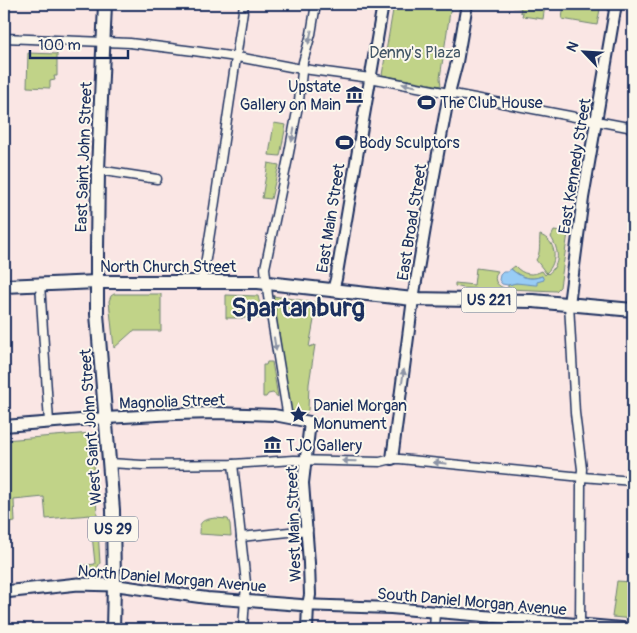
<svg xmlns="http://www.w3.org/2000/svg" width="637" height="633" font-family="Pangolin,sans-serif">
	<style>
		.green { fill: #c1d388; stroke: #6e8173 }
		.water { fill: #98ccf5; stroke: #668db9 }
		.lines { fill: none; stroke-linecap: round; stroke-linejoin: round }
		.minor-casing { stroke: #1b2f5e; stroke-width: 11 }
		.tertiary-casing { stroke: #1b2f5e; stroke-width: 14 }
		.secondary-casing { stroke: #1b2f5e; stroke-width: 15 }
		.primary-casing { stroke: #1b2f5e; stroke-width: 16 }
		.minor { stroke: #fbf7ec; stroke-width: 8 }
		.tertiary { stroke: #fbf7ec; stroke-width: 10 }
		.secondary { stroke: #fbf7ec; stroke-width: 11 }
		.primary { stroke: #fbf7ec; stroke-width: 12 }
		.oneway { fill: #8b93a5 }
		.labels { text-anchor: middle; stroke-width: 4; stroke-linejoin: round; paint-order: stroke }
		.shield { fill: #fbf7ec; stroke: #5e6b89; stroke-width: 1 }
		.shield-label { font-size: 15px; font-weight: bold; fill: #1b2f5e }
		.park-label { font-size: 16px; fill: #445868; stroke: #fbf7ec }
		.poi-label { font-size: 16px; fill: #1b2f5e; stroke: #fbf7ec; text-anchor: start }
		.street-label { font-size: 16px; fill: #1b2f5e; stroke: #fbf7ec }
		.town-label { font-size: 26px; font-weight: bold; fill: #1b2f5e; stroke: #fbf7ec }
	</style>
	<rect width="100%" height="100%" fill="#fae6e4"/>
	<filter id="ink" filterUnits="userSpaceOnUse"><feTurbulence type="fractalNoise" baseFrequency=".02" numOctaves="2"/><feDisplacementMap in="SourceGraphic" scale="10" xChannelSelector="R" yChannelSelector="G"/><feConvolveMatrix kernelMatrix="1 2 1 2 8 2 1 2 1" color-interpolation-filters="sRGB"/></filter>
	<g filter="url(#ink)">
		<!-- green -->
		<g class="green">
			<polygon points="394,4 442,4 451,5 440,78 441,86 382,75"/>
			<polygon points="513,4 538,4 545,5 543,19 522,16 523,13 520,12 521,8 513,7"/>
			<polygon points="564,4 601,4 597,25 562,19"/>
			<polygon points="28,53 57,54 57,76 54,76 55,80 50,81 50,88 27,87"/>
			<polygon points="274,123 286,125 280,156 269,155"/>
			<polygon points="268,163 279,165 271,199 262,198"/>
			<path d="M554,231l14,2 -8,54 -4,4 -48,-2v-4c11,-4 24,-2 35,-5l-1,-4c-12,5 -22,1 -31,-7l4,-3c8,9 17,10 27,5l3,4 2,-2 1,1c13,-10 11,-24 3,-37z"/>
			<path d="M540,235c16,5 19,27 6,38l-10,-13c5,-7 3,-17 4,-25z"/>
			<path d="M476,268l22,3c-5,7 -3,14 6,17v2l-41,-2 -8,-2v-3l19,2z"/>
			<polygon points="114,294 161,294 161,331 133,331 114,348 109,301 111,296"/>
			<polygon points="226,295 258,296 263,318 226,318"/>
			<path d="M273,296l48,7c1,7 -1,13 -7,17l-5,27 6,-2 -6,39 -1,26c-3,6 -6,6 -12,6l-5,-4z"/>
			<polygon points="267,362 272,362 278,397 273,393 268,394 266,397 263,397 263,365 266,365"/>
			<polygon points="92,433 100,563 96,570 83,571 80,566 95,564 90,515 46,519 44,497 14,500 15,522 4,524 4,440"/>
			<path d="M215,518l13,1 2,5 1,12 -32,-2c0,-14 4,-14 16,-16z"/>
			<polygon points="617,581 633,582 633,619 612,617"/>
		</g>
		<!-- water -->
		<path class="water" d="M511,269c9,8 19,12 31,7l2,4 -7,2v3h-2l-19,-2 -8,2 -6,-1 -3,-4 1,-5 3,-3h4z"/>
		<g class="lines">
			<defs>
				<g id="minor">
					<polyline points="4,38 130,43 194,51 243,58 296,68 370,78 633,128"/>
					<polyline points="98,170 157,179"/>
					<polyline points="200,282 204,271 214,208 244,4"/>
					<polyline points="40,284 49,422"/>
					<polyline points="569,304 575,413 582,469 581,483 580,625"/>
					<polyline points="288,418 268,296 265,268 287,163 299,101 303,62 311,34 316,4"/>
					<polyline points="110,463 142,465 233,464 294,460 380,462 392,459 400,459 582,477 633,481"/>
					<polyline points="233,464 246,583 243,629"/>
					<polyline points="241,537 308,530"/>
					<polyline points="434,629 435,612"/>
				</g>
				<g id="tertiary">
					<polyline points="333,290 336,279 383,4"/>
					<polyline points="569,304 583,198 616,4"/>
					<polyline points="4,426 106,418 175,414 215,413 274,415 310,422 303,483 309,563 310,595 308,605 307,629"/>
					<polyline points="392,459 413,299 433,181 449,93 457,62 467,4"/>
					<polyline points="114,585 207,598 301,605 391,608 633,629"/>
				</g>
				<polyline id="secondary" points="4,592 78,584 114,585"/>
				<g id="primary">
					<polyline points="105,4 98,170 97,249 97,314 113,510 114,585 113,629"/>
					<polyline points="4,286 97,282 258,282 413,299 533,301 633,310"/>
				</g>
			</defs>
			<!-- minor casing -->
			<use href="#minor" class="minor-casing"/>
			<!-- tertiary casing -->
			<use href="#tertiary" class="tertiary-casing"/>
			<!-- secondary casing -->
			<use href="#secondary" class="secondary-casing"/>
			<!-- primary casing -->
			<use href="#primary" class="primary-casing"/>
			<!-- minor -->
			<use href="#minor" class="minor"/>
			<!-- tertiary -->
			<use href="#tertiary" class="tertiary"/>
			<!-- secondary -->
			<use href="#secondary" class="secondary"/>
			<!-- primary -->
			<use href="#primary" class="primary"/>
		</g>
		<!-- one-way arrows -->
		<defs><path id="oneway-solid" d="M-6-.8H1V-3.2L6.5 0L1 3.2V.8H-6Z" transform="scale(1.25)"/></defs>
		<g class="oneway">
			<use href="#oneway-solid" transform="translate(310 37) rotate(103)"/>
			<use href="#oneway-solid" transform="translate(409 85) rotate(-169)"/>
			<use href="#oneway-solid" transform="translate(293 135) rotate(101)"/>
			<use href="#oneway-solid" transform="translate(275 344) rotate(81)"/>
			<use href="#oneway-solid" transform="translate(403 376) rotate(-82)"/>
			<use href="#oneway-solid" transform="translate(349 461) rotate(-179)"/>
			<use href="#oneway-solid" transform="translate(440 463) rotate(-174)"/>
		</g>
	</g>
	<!-- icons -->
	<defs>
		<symbol id="museum-bare" viewBox="-9 -9 18 18"><path d="M0-6L6-3V-2H-6V-3ZM-5-1h2V3h-2ZM-1-1h2V3h-2ZM3-1h2V3H3ZM-6 4H6V6H-6Z" fill="#1b2f5e" stroke="#fbf7ec" stroke-width="2.5" paint-order="stroke"/></symbol>
		<symbol id="stadium-bare" viewBox="-9 -9 18 18"><path d="M0-5a6.5 5 0 1 0 0 10a6.5 5 0 1 0 0-10ZM-3.5-1.8h7v3.6h-7Z" fill="#1b2f5e" stroke="#fbf7ec" stroke-width="2.5" paint-order="stroke"/></symbol>
		<symbol id="sight-bare" viewBox="-9 -9 18 18"><path d="M0-6L1.8-2.2L6-1.7L2.9 1.2L3.7 5.4L0 3.3L-3.7 5.4L-2.9 1.2L-6-1.7L-1.8-2.2Z" fill="#1b2f5e" stroke="#fbf7ec" stroke-width="2.5" paint-order="stroke"/></symbol>
	</defs>
	<g fill-rule="evenodd">
		<use href="#museum-bare" x="342" y="82" width="25" height="25"/>
		<use href="#stadium-bare" x="414" y="90" width="25" height="25"/>
		<use href="#stadium-bare" x="332" y="130" width="25" height="25"/>
		<use href="#sight-bare" x="286" y="402" width="25" height="25"/>
		<use href="#museum-bare" x="260" y="432" width="25" height="25"/>
	</g>
	<g class="labels">
		<!-- shield labels -->
		<g class="shield">
			<rect x="461.5" y="287.5" width="55" height="25" rx="4"/>
			<rect x="88" y="516.5" width="50" height="25" rx="4"/>
		</g>
		<g class="shield-label">
			<text x="489" y="305">US 221</text>
			<text x="113" y="534">US 29</text>
		</g>
		<!-- park labels -->
		<g class="park-label">
			<text x="415" y="58">Denny's Plaza</text>
		</g>
		<!-- poi labels -->
		<g class="poi-label">
			<text x="341" y="92" text-anchor="end">Upstate<tspan x="341" dy="18">Gallery on Main</tspan></text>
			<text x="440" y="108">The Club House</text>
			<text x="359" y="148">Body Sculptors</text>
			<text x="313" y="411">Daniel Morgan<tspan x="313" dy="18">Monument</tspan></text>
			<text x="286" y="451">TJC Gallery</text>
		</g>
		<!-- street labels -->
		<g class="street-label">
			<text transform="translate(83 157) rotate(-88)" y="6">East Saint John Street</text>
			<text transform="translate(574 166) rotate(-81)" y="6">East Kennedy Street</text>
			<text transform="translate(330 218) rotate(-81)" y="6">East Main Street</text>
			<text transform="translate(411 222) rotate(-81)" y="6">East Broad Street</text>
			<text x="168" y="272">North Church Street</text>
			<text transform="translate(172 401) rotate(-2)" y="6">Magnolia Street</text>
			<text transform="translate(90 427) rotate(-94)" y="6">West Saint John Street</text>
			<text transform="translate(293 524) rotate(-92)" y="6">West Main Street</text>
			<text transform="translate(172 578) rotate(5)" y="6">North Daniel Morgan Avenue</text>
			<text transform="translate(472 601) rotate(5)" y="6">South Daniel Morgan Avenue</text>
		</g>
		<!-- town labels -->
		<g class="town-label">
			<text x="298" y="316">Spartanburg</text>
		</g>
	</g>
	<!-- margin -->
	<rect width="637" height="633" fill="none" stroke="#fbf7ec" stroke-width="20"/>
	<rect x="10" y="10" width="617" height="613" fill="none" stroke="#1b2f5e" stroke-width="2" filter="url(#ink)"/>
	<!-- north arrow -->
	<g transform="translate(584 52) rotate(295)" stroke="#fbf7ec" stroke-width="4" paint-order="stroke">
	<path d="M0-4L9 19L0 12L-9 19Z" fill="#1b2f5e"/>
	<text y="-8" font-size="14" font-weight="bold" text-anchor="middle" fill="#1b2f5e">N</text>
	</g>
	<!-- scale -->
	<path d="M30 50v8h98v-8" fill="none" stroke="#1b2f5e" stroke-width="2.5"/>
	<text x="38" y="50" font-size="15" fill="#1b2f5e" stroke="#fbf7ec" stroke-width="4" paint-order="stroke">100 m</text>
</svg>
